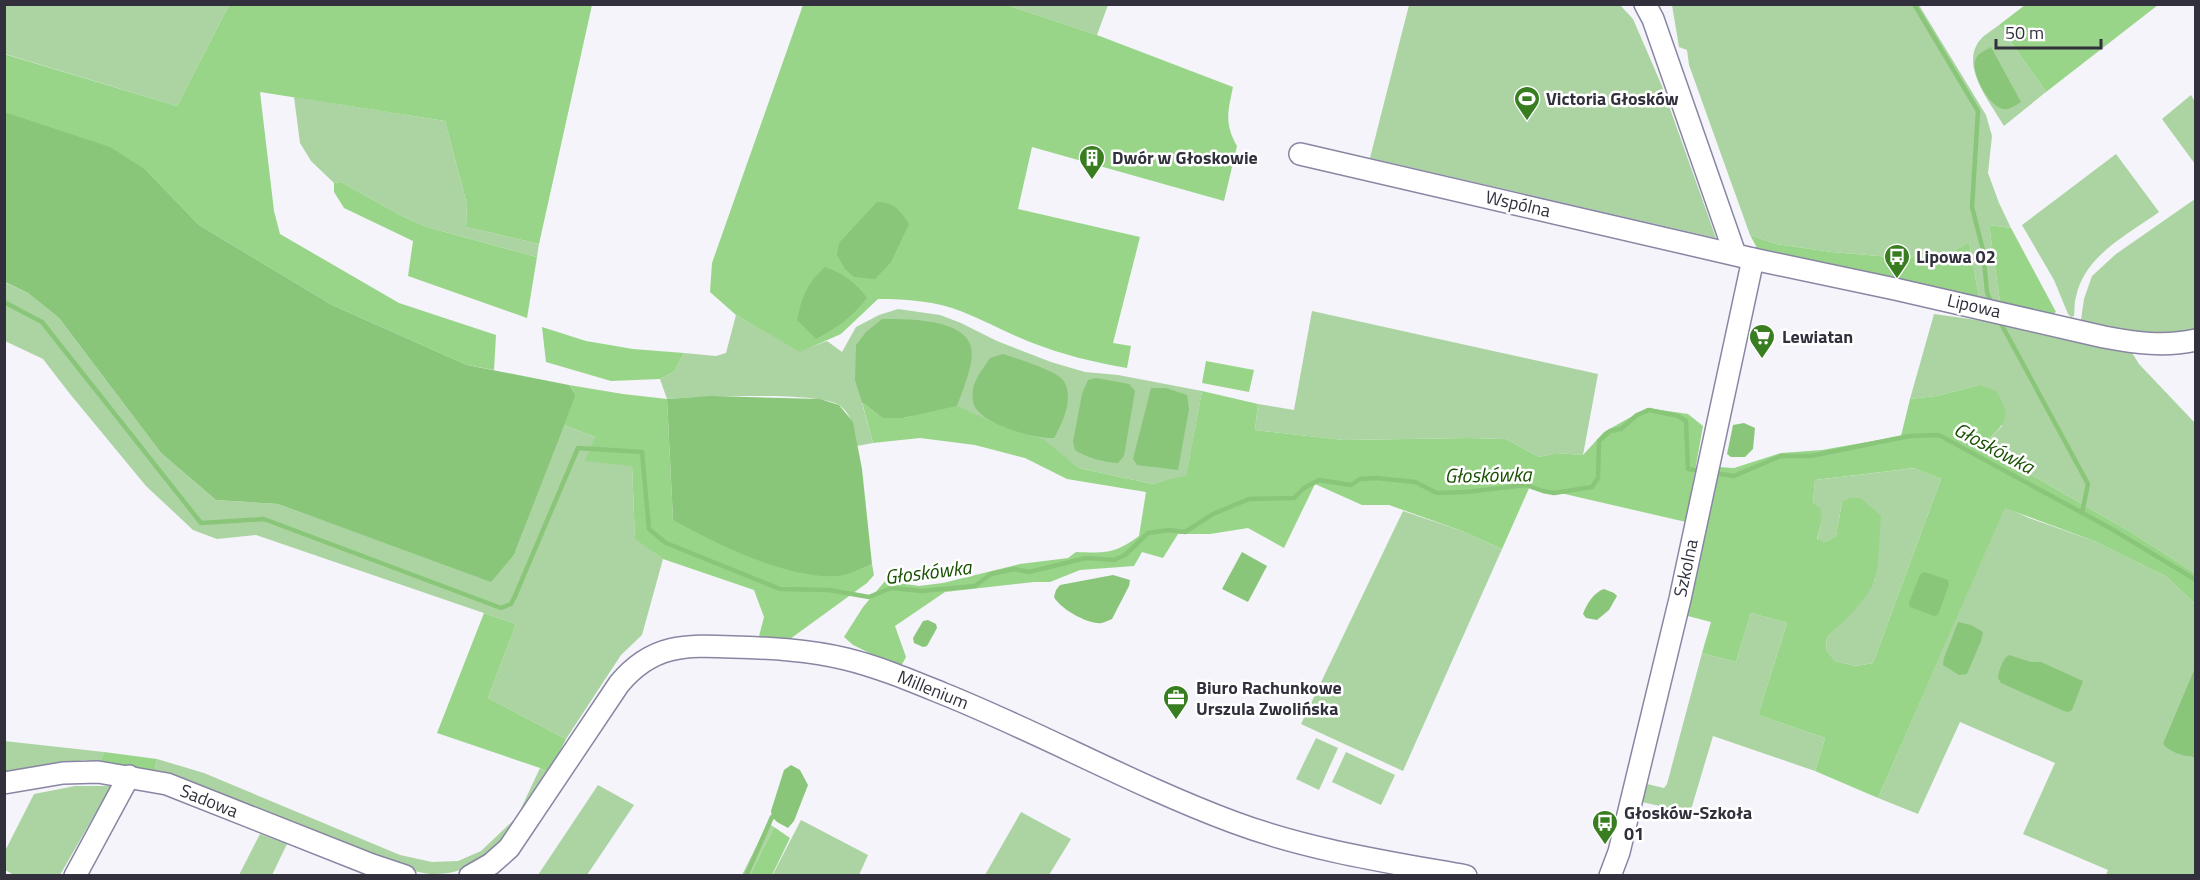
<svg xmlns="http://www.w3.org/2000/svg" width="2200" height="880" font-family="'Titillium Web',sans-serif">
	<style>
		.green { fill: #acd4a2 }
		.forest { fill: #99d589; fill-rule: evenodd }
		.water { fill: #8ac67a }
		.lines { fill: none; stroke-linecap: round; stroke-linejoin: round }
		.stream { stroke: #8ac67a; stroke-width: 4.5 }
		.minor-casing { stroke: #8986a3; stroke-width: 24 }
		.minor { stroke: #fff; stroke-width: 21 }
		.labels { text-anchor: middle; stroke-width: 5; stroke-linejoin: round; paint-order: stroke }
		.poi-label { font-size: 18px; font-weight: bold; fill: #31303c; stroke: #fff; text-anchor: start }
		.street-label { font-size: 18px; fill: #31303c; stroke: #fff }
		.water-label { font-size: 20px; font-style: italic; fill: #185101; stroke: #fff }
	</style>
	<rect width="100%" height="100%" fill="#f4f4fa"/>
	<!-- green -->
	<g class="green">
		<polygon points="5,5 229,5 177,106 5,54"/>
		<polygon points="1007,5 1108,5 1097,35"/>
		<polygon points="1409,5 1620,5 1633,19 1662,86 1716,238 1370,158"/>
		<polygon points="1672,5 1919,5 1986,115 1992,136 1988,173 1999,203 2011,228 1989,225 2000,302 1979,297 1969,242 1948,254 1903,258 1832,252 1776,244 1750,235 1689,65 1687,50 1679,47"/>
		<path d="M1999,25l47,67 -42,34c-13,-23 -45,-60 -24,-86 5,-6 13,-10 19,-15z"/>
		<polygon points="2191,95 2195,102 2195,164 2162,119"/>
		<polygon points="294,97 445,121 467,205 466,227 539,244 537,257 427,227 402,216 341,182 334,183 311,161 300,143"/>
		<path d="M2116,154l43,58c-32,23 -75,44 -83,85 -2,6 -1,12 -2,19l-3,1 -3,-3 -14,-34 -32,-55z"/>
		<path d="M2195,199v132c-41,4 -73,0 -114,-11l3,-21 8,-23 24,-22z"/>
		<polygon points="4,282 28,293 59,318 161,453 216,500 278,504 491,581 514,555 564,425 595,437 632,466 635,538 663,559 642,635 621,655 566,739 488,698 516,624 256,535 217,539 193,530 146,486 70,394 43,359 5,341"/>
		<path d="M898,309l42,6 21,8 36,18 54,21 34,10 33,3 84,16 -16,86 -18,2 -15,5 -74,-16 -13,-10 -204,-55 11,40 -16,3c-2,-15 -5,-32 -18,-41 -21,-14 -143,-8 -172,-6l-7,-20 14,-7 10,-19 32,3 10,-3 10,-38 64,36 27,-10 15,11 14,-25 23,-12z"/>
		<polygon points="1312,311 1598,374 1583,455 1556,453 1539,457 1506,439 1469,438 1344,440 1255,430 1258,404 1294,410"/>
		<polygon points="1934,314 1992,322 2131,351 2139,364 2195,423 2195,573 2129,531 1988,450 1987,441 2002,426 1979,385 1936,396 1910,399"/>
		<path d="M1916,468l25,11 -68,184 -17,3 -23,-5 -7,-11 1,-13c20,-18 34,-36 48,-58l-33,-77 -6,34 -11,6 -8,-2 5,-19 -9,-18 2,-23z"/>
		<polygon points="2005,507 2029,518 2094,541 2167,577 2195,604 2195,667 2163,743 2190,757 2195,757 2195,875 2106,875 2108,870 2023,834 2055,763 1960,722 1918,814 1878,798"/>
		<polygon points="1403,511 1462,531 1502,549 1403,771 1301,724"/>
		<polygon points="1751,613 1787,623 1758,715 1825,738 1815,771 1713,736 1690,813 1642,802 1647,784 1664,788 1667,784 1702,653 1736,662"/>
		<polygon points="1316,738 1338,748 1319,790 1296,779"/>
		<polygon points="4,741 104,752 100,762 84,760 5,773"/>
		<polygon points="1346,752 1395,775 1381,805 1332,782"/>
		<path d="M157,759l47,14 196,82 32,7 26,-1 23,-10 36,-34 23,-49 9,5c-30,45 -56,104 -119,101 -8,-1 -16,-3 -23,-5l-253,-96z"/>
		<polygon points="598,785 634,805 587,875 538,875"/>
		<polygon points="75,786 111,786 60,875 14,875 5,870 5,851 34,794"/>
		<polygon points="1021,812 1071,839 1049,875 985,875"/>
		<polygon points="801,820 868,855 859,875 772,876"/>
		<polygon points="768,823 774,827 750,875 742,875"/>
		<polygon points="260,834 287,844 272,875 239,875"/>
	</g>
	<!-- forest -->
	<g class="forest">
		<polygon points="229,5 592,5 539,244 466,227 467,205 445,121 260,92 274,211 280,234 399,303 496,335 494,370 467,365 332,305 199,225 146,170 5,115 4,54 177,106"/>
		<path d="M803,5h204l90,30 136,52c-5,24 -9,36 4,59l-13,55 -192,-54 -14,62 122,28 -27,106 18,3 -4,22c-34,-6 -64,-13 -97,-26 -23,-9 -44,-21 -67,-30 -27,-11 -56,-13 -85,-13l-37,35 -41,18 -64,-37 -26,-23 2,-29z"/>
		<polygon points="2025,5 2025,4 2158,5 2046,92 1999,25"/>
		<polygon points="341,182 402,216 427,227 537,257 527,318 408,276 413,241 344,208 334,192 334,183"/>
		<polygon points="1989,225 2011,228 2056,312 2053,314 2000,302"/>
		<polygon points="1750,235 1776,244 1832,252 1903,258 1948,254 1969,242 1979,297 1757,248"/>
		<polygon points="542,327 586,341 633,349 684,353 674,372 660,379 611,381 546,362"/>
		<polygon points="1206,361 1254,370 1249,392 1202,383"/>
		<polygon points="569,385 623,394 667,399 673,520 856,571 872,564 874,575 867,583 790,639 758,640 764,617 754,590 663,559 635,539 632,466 585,461 595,437 564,425 576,395"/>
		<path d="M1979,385l17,6c16,26 11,30 -9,50l1,9 141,81 66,42v31l-28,-27 -73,-36 -89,-33 -127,290 -63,-27 10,-33 -67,-23 29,-92 -36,-10 -15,49 -34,-9 9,-31 -27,-7 24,-94 10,-54 16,1 47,-15 41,-3 79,-14 9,-37 26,-3zM1915,468l26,11 -68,184 -17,3 -22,-5 -8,-11 1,-13c16,-14 42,-39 48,-59 5,-17 4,-45 6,-62l-20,-18h-11l-8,4 -6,34 -11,6 -8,-3 5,-18 -2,-13 -7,-5 2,-23z"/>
		<path d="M1202,391l56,13 -3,26 89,10 125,-2 37,1 33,18 17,-4 27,2 21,-23 43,-24 41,6 15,12 -17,96 -156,-36 -28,63 -40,-18 -73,-26h-27l-47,-21 -31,64 -36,-20 -38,6h-32l-15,24 -21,-6 -8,14 -54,4 -30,12h-16l-89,10 -50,34 11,31 -6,11 -47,-23 -9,-8 19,-30 22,-26 34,5 24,-3 77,-19 48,-6 8,-6c30,1 38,2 63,-16l7,-44 -79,-13 -42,-21 -50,-13 -55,-7 -47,5 -11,-41 20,16h21l54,-12 50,22 36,11 36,29 74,16 15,-5 18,-3z"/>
		<polygon points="484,613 516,624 488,698 566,739 549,773 540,768 437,733"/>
		<polygon points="104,752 157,759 154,773 100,762"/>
		<polygon points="774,827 790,838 772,875 750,875"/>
	</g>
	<!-- water -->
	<g class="water">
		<path d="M1991,47l30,55c-5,3 -11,8 -17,7 -15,-1 -35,-39 -28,-51 3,-5 10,-8 15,-11z"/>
		<polygon points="4,112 110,147 146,170 199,225 332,305 467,365 569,385 576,395 514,555 491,582 278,504 216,500 161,453 59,318 28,293 5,282"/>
		<path d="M877,202c17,0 23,8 32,22l-18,38 -16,17 -21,-2 -9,-8 -8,-14 2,-12z"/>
		<path d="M825,267c18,6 31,16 42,31 -14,18 -30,30 -51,41l-19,-19c5,-23 10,-37 28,-53z"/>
		<path d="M882,319c23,0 82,-1 89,28 4,16 -9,45 -14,59l-54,12h-21l-20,-16 -7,-22 1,-35 10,-13z"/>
		<path d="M1003,354c12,4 54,17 60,26 12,16 0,43 -9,58 -19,1 -79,-15 -81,-37 -3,-18 8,-29 17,-43z"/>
		<path d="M1096,378l33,6 6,7 -11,65 -6,7c-15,-1 -31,-5 -43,-13l-2,-8 9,-48 6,-14z"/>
		<polygon points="1151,388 1166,388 1187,395 1189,409 1178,470 1137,465 1133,459"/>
		<path d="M712,396l108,3 19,6 14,17 9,47 10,95c-11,5 -23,11 -35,12 -51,3 -120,-32 -164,-56l-6,-121z"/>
		<polygon points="1744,423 1755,428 1753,449 1745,457 1731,457 1727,454 1733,425"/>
		<polygon points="1242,552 1267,566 1248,602 1222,589"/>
		<polygon points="1925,572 1948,580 1949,584 1938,615 1934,616 1910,607 1909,602 1921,573"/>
		<path d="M1113,575l17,5 -1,6 -17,33c-3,1 -6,3 -10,4 -13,2 -42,-14 -48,-26l2,-7 4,-5z"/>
		<path d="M1604,589l10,4 3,3 -8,14 -12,10 -11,-2 -3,-4c3,-9 11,-22 21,-25z"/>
		<polygon points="928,620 936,624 937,628 927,646 923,647 914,643 913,638 923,621"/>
		<polygon points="1958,622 1971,625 1983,632 1981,641 1967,674 1959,675 1943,665 1944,658"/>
		<path d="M2009,655l22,7h10l42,19 -11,29 -4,2 -4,-1 -63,-28 -3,-5c1,-8 4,-18 11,-23z"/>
		<path d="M2195,667v90c-9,0 -27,-5 -32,-14z"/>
		<polygon points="791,765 800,770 808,785 794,821 788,828 777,822 772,817 771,811 784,770"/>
	</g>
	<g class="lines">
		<!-- stream -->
		<g class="stream">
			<polyline points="1914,4 1978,111 1972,207 1983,250 1987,292 1992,305"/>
			<polyline points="4,302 42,322 201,523 264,519 501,608 511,604 515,596 578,448 642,452 649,529 666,543 780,589 829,590 869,597 891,588 922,591 975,586 991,574 1014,569 1029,572 1086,558 1114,560 1125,555 1148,533 1169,530 1185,532 1213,514 1249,499 1294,498 1304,488 1319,480 1351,485 1360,479 1376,478 1415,482 1437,493 1466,492 1526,485 1543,491 1554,493 1592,487 1598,478 1599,441 1610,431 1621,429 1637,415 1649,410 1678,416 1686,421 1688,469 1702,471"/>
			<polyline points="1998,318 2088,484 2082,513"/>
			<polyline points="1713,473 1734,476 1781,456 1811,456 1909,436 1939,435 2110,528 2196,580"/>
			<polyline points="746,876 772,817"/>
		</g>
		<defs>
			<g id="minor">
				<polyline points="1645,4 1653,19 1735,254"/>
				<path d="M1300,154l453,105 142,30 209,48c32,6 60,10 92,3"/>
				<polyline points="4,783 63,773 98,772 167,784 372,865 405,876"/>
				<polyline points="75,876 129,776"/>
				<path d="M470,876l21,-12 18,-16 110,-164c33,-40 66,-39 114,-37 38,1 76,3 113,12 33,8 66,22 98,35 97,39 190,91 289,128 75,28 155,40 233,54"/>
				<polyline points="1610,876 1619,852 1680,599 1753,259"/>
			</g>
		</defs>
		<!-- minor casing -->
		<use href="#minor" class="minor-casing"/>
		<!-- minor -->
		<use href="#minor" class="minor"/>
	</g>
	<!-- icons -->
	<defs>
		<symbol id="stadium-pin" viewBox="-11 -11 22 30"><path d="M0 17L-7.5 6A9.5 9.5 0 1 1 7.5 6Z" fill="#387e21" stroke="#fff"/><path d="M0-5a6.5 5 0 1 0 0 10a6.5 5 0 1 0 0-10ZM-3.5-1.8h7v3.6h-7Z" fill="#fff"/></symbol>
		<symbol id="building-pin" viewBox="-11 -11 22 30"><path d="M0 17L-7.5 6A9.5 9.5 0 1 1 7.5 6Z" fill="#387e21" stroke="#fff"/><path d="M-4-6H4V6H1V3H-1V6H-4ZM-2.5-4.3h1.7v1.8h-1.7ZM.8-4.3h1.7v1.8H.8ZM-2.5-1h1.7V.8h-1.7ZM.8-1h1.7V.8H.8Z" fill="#fff"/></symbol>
		<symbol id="bus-pin" viewBox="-11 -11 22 30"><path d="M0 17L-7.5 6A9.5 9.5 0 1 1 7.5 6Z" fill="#387e21" stroke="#fff"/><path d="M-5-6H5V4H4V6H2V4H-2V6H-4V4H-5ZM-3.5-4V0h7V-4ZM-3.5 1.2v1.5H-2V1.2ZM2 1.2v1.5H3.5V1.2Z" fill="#fff"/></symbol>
		<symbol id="supermarket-pin" viewBox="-11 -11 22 30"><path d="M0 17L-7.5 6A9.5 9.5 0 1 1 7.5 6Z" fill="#387e21" stroke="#fff"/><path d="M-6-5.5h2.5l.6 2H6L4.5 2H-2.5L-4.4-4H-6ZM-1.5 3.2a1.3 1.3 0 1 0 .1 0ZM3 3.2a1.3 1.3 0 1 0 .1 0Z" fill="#fff"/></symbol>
		<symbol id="office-pin" viewBox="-11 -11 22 30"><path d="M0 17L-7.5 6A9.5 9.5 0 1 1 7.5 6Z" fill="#387e21" stroke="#fff"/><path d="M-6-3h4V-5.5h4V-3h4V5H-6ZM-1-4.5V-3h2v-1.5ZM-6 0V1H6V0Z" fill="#fff"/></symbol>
	</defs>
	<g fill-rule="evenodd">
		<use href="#stadium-pin" x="1512" y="84" width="30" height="40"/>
		<use href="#building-pin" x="1077" y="143" width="30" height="40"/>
		<use href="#bus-pin" x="1882" y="242" width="30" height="40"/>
		<use href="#supermarket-pin" x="1747" y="322" width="30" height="40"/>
		<use href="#office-pin" x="1161" y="683" width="30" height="40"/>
		<use href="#bus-pin" x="1590" y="808" width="30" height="40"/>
	</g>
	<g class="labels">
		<!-- poi labels -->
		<g class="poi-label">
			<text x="1546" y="105">Victoria Głosków</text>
			<text x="1112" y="164">Dwór w Głoskowie</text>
			<text x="1916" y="263">Lipowa 02</text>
			<text x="1782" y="343">Lewiatan</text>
			<text x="1196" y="694">Biuro Rachunkowe<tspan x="1196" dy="21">Urszula Zwolińska</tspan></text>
			<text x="1624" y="819">Głosków-Szkoła<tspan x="1624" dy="21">01</tspan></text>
		</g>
		<!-- street labels -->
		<g class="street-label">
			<text transform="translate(1518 204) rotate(13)" y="6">Wspólna</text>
			<text transform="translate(1974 306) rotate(13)" y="6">Lipowa</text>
			<text transform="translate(1686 568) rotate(-78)" y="6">Szkolna</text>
			<text transform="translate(933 690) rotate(22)" y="6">Millenium</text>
			<text transform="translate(209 801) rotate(22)" y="6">Sadowa</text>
		</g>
		<!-- water labels -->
		<g class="water-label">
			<text transform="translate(1994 448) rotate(28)" y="7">Głoskówka</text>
			<text transform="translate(1488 475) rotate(-1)" y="7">Głoskówka</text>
			<text transform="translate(928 572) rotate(-7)" y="7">Głoskówka</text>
		</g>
	</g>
	<!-- border -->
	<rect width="2200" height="880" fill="none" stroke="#31303c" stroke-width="12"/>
	<!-- scale -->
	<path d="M1996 39v9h105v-9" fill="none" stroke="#31303c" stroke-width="3"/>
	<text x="2005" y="39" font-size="18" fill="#31303c" stroke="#ffffff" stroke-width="4.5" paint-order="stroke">50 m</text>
</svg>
